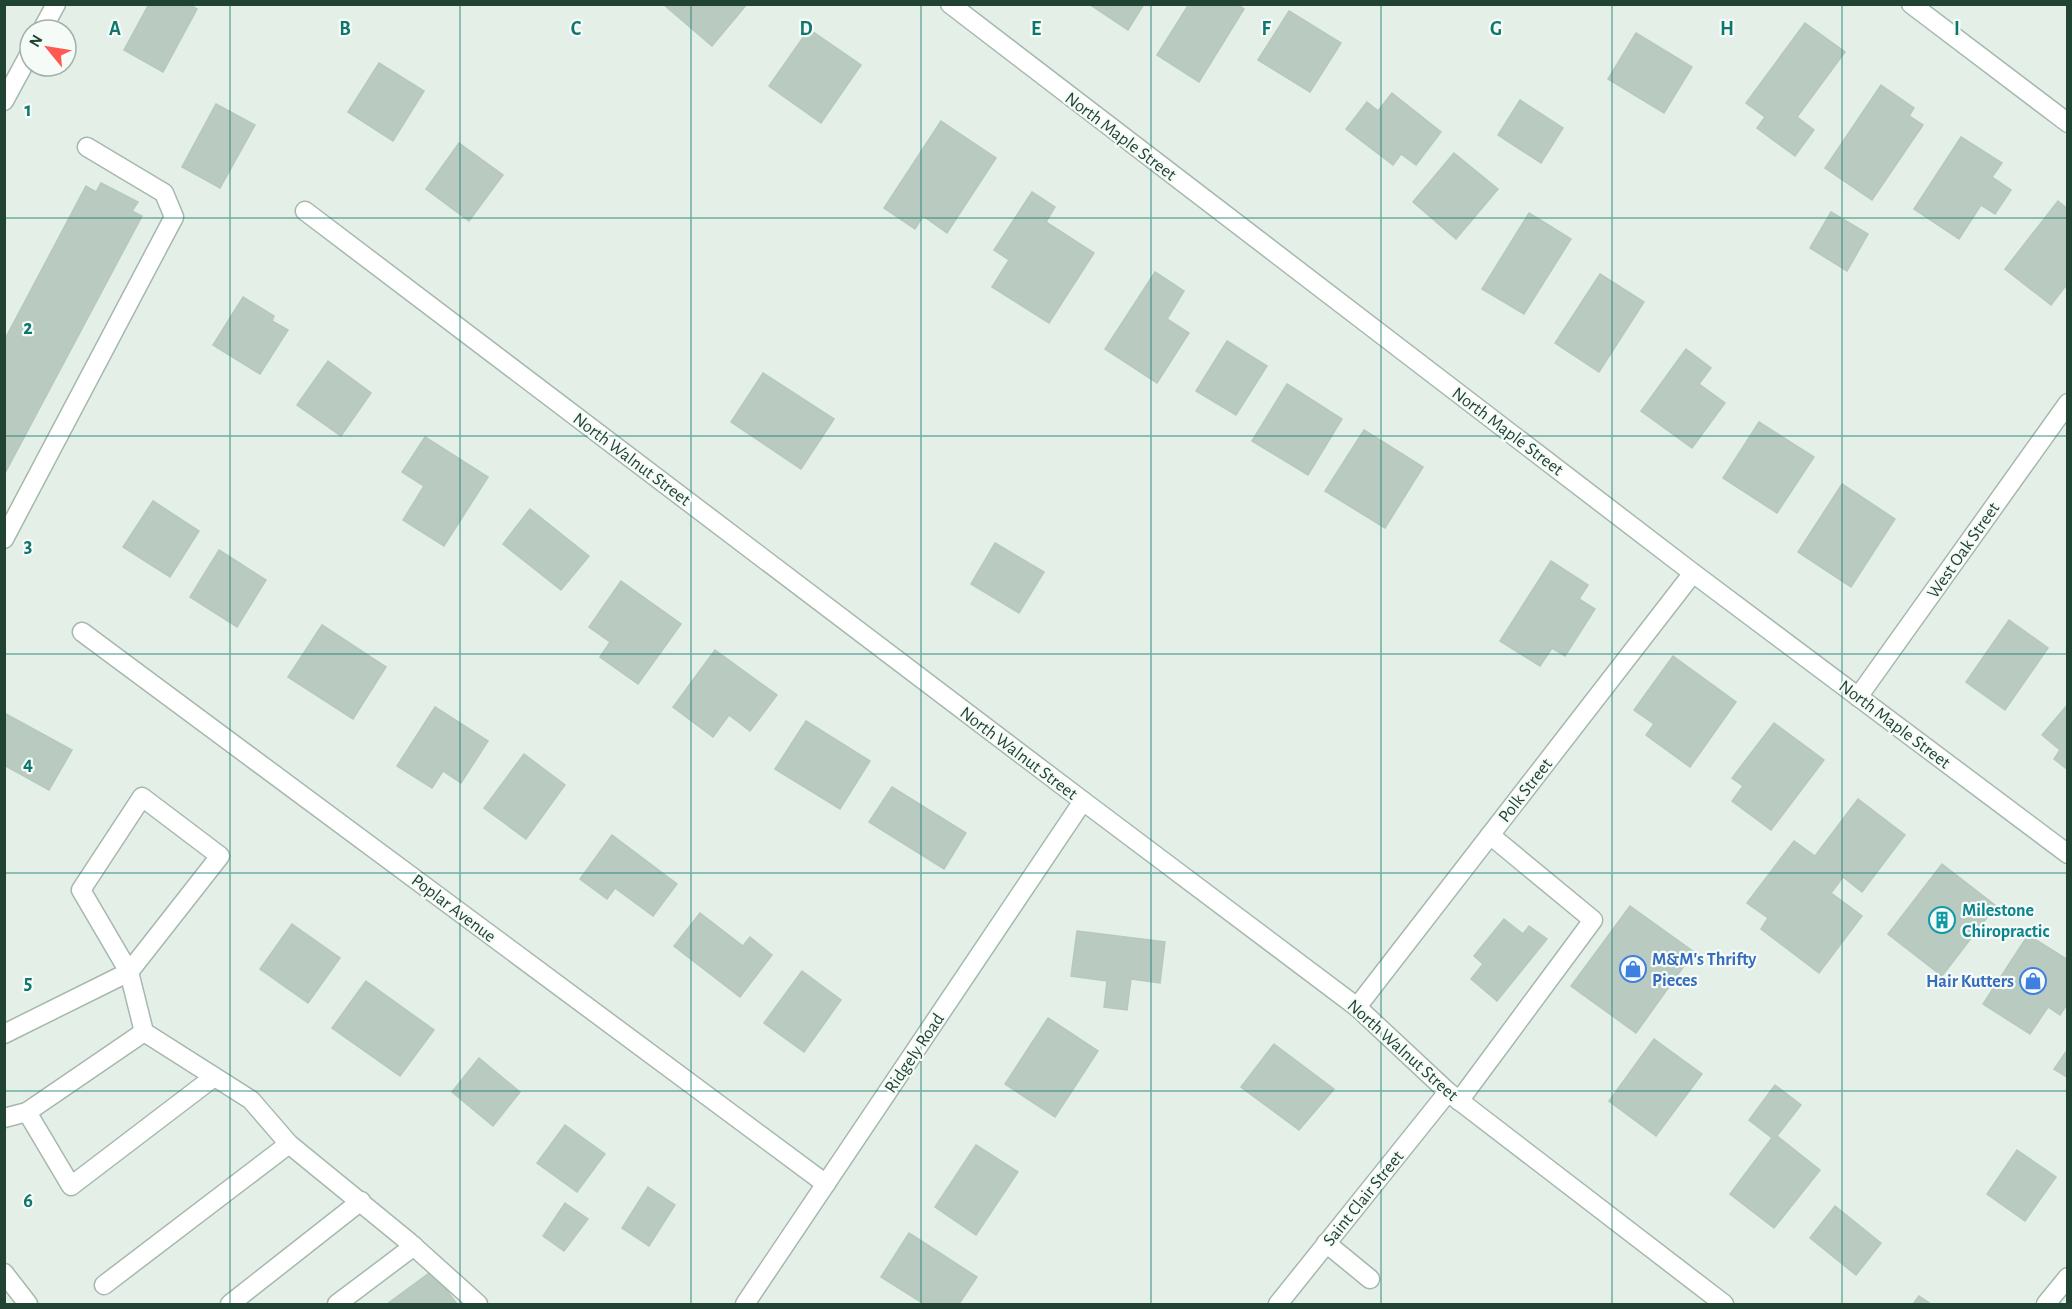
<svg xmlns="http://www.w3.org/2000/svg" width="2072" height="1309" font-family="'Alegreya Sans',sans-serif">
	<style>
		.building { fill: #b9cac0; stroke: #b5c9bd; stroke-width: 1.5 }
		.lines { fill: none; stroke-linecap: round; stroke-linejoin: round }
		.service-casing { stroke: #a6b8ae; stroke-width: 21 }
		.minor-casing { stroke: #a6b8ae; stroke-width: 21 }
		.service { stroke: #fff; stroke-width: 18 }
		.minor { stroke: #fff; stroke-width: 18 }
		.grid { fill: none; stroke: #0f766e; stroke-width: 1.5; stroke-opacity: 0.55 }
		.labels { text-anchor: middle; stroke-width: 4.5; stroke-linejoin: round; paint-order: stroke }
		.street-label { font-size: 18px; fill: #214333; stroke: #f5fbf7 }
		.culture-label { font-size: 18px; font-weight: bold; fill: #0d838f; stroke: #f5fbf7; text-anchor: start }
		.shop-label { font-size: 18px; font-weight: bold; fill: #366cbe; stroke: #f5fbf7; text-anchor: start }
		.grid-label { font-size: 20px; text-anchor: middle; font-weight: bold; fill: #0f766e; stroke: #f5fbf7; stroke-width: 4.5; stroke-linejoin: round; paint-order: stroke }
	</style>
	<rect width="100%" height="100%" fill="#e4efe8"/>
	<!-- building -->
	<g class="building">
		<polygon points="149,4 189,4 197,9 163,72 124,50"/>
		<polygon points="663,4 747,4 712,46"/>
		<polygon points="1089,4 1144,4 1128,30"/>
		<polygon points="1189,4 1237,4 1244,9 1199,82 1157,55"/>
		<polygon points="1289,11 1341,43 1310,92 1258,60"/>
		<polygon points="1805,23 1845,52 1797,117 1814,130 1795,156 1757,128 1765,117 1746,103"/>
		<polygon points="809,29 861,65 821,123 769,86"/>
		<polygon points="1636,33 1692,67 1664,113 1608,79"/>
		<polygon points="379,63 424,91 393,141 348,112"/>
		<polygon points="1881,85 1914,108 1909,116 1923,125 1872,200 1825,168"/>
		<polygon points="1392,93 1441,132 1416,165 1401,154 1393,165 1346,129 1367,102 1378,111"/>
		<polygon points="1520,100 1563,128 1541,163 1498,135"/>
		<polygon points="216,104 255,125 220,188 182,167"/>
		<polygon points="941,121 996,158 947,233 923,216 915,229 884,208"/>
		<polygon points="1961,137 2002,163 1992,177 2011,190 1995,214 1981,205 1959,239 1914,209"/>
		<polygon points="459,143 503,175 469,221 426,189"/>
		<polygon points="1454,153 1498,189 1456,239 1413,202"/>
		<polygon points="101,183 138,202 132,211 142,216 4,475 4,341 86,186 96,192"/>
		<polygon points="1032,192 1055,207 1046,222 1094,253 1049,323 992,287 1009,260 994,250"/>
		<polygon points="2058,201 2068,209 2068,283 2051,305 2005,269"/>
		<polygon points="1831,212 1868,234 1847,271 1810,248"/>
		<polygon points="1529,213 1571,239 1524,314 1482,289"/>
		<polygon points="1155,272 1184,291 1167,319 1189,333 1157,383 1105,349"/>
		<polygon points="1600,274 1644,302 1599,372 1555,343"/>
		<polygon points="243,297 274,316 272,321 288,330 260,374 213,345"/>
		<polygon points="1227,341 1267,366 1236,415 1196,391"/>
		<polygon points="1686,349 1711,368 1699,384 1725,403 1692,448 1641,411"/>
		<polygon points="328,361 371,393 341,436 297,405"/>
		<polygon points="763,373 834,419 801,469 731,422"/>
		<polygon points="1287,384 1342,419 1308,475 1252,441"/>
		<polygon points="1759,422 1814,457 1777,513 1723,478"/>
		<polygon points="1364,430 1423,467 1385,528 1325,491"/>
		<polygon points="425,437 488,477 444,546 403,520 424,486 402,472"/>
		<polygon points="1842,484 1895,519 1851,587 1798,552"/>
		<polygon points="153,501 199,531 170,577 123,547"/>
		<polygon points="530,509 589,556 561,590 503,544"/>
		<polygon points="995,543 1044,572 1019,613 971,584"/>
		<polygon points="219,550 266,580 237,627 190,597"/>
		<polygon points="1551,561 1588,585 1579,599 1595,609 1565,656 1552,648 1540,666 1500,641"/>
		<polygon points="621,581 681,624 638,684 600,657 610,642 589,627"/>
		<polygon points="2009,620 2048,648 2005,710 1966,682"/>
		<polygon points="322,625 386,667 353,719 288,677"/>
		<polygon points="715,650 777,695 750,731 729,715 713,737 673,707"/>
		<polygon points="1673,656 1736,702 1690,767 1646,735 1654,724 1634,710"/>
		<polygon points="2068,704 2068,770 2054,759 2060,750 2042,735"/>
		<polygon points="435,707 488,741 461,783 443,771 432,788 397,766"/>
		<polygon points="4,713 72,750 49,790 4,765"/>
		<polygon points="806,721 870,761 840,809 775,769"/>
		<polygon points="1774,723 1824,760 1771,830 1732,801 1743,786 1732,778"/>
		<polygon points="524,754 565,785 526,839 484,808"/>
		<polygon points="892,787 966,833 944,869 869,822"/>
		<polygon points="1858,799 1905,835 1862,892 1843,877 1831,893 1862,916 1819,973 1761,929 1768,918 1747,903 1794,841 1815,856"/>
		<polygon points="612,835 677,884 653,916 615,888 607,899 580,879"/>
		<polygon points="1942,864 1996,906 1942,976 1888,934"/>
		<polygon points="1630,906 1694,952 1636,1033 1571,986"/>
		<polygon points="700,913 743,946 750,937 772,955 740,997 674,946"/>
		<polygon points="1504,919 1523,934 1529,926 1547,939 1497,1001 1471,979 1483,964 1474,956"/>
		<polygon points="292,924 340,958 308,1003 260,969"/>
		<polygon points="1077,931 1165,942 1160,983 1131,979 1127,1010 1104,1007 1107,981 1071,976"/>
		<polygon points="2028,935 2068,960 2068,1003 2060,1015 2048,1007 2030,1034 1983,1004"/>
		<polygon points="802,971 841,1000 804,1052 764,1023"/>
		<polygon points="366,981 434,1030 400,1076 332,1028"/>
		<polygon points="1048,1018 1098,1051 1055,1117 1005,1084"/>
		<polygon points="1654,1039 1702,1074 1656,1136 1609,1101"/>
		<polygon points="1274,1044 1334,1089 1299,1130 1241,1087"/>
		<polygon points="2068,1049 2068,1078 2054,1069"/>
		<polygon points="479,1058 520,1092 493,1126 452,1092"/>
		<polygon points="1775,1085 1801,1105 1777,1136 1820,1170 1774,1228 1730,1194 1772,1138 1749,1120"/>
		<polygon points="565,1125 605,1154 577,1192 537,1163"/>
		<polygon points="976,1145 1018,1172 976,1235 935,1207"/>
		<polygon points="2017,1150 2056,1177 2025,1221 1987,1194"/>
		<polygon points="648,1187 675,1205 649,1246 622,1228"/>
		<polygon points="565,1203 588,1219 564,1251 543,1236"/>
		<polygon points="1835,1206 1881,1243 1856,1275 1810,1238"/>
		<polygon points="909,1233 977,1277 959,1304 924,1304 881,1277"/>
		<polygon points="432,1271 457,1304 387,1304"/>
		<polygon points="1919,1296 1931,1304 1913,1304"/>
	</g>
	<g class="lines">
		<defs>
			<g id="service">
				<polyline points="4,539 174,217 164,193 87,147"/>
				<polyline points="4,1034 129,972 220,856 142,797 81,890 129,972 144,1032 251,1100 289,1144 409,1242 478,1304"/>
				<polyline points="1459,1101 1593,920 1490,835"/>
				<polyline points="27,1112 144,1032"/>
				<polyline points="4,1118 27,1112 71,1186 214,1077"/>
				<polyline points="1326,1243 1370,1279"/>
				<polyline points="4,1273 28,1304"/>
				<polyline points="104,1285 289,1144"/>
				<polyline points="230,1304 361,1201"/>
				<polyline points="337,1304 414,1246"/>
			</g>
			<g id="minor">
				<polyline points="950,4 1693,573 2068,854"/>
				<polyline points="1911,4 2068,123"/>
				<polyline points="42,30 56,4"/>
				<polyline points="4,101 30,53"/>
				<polyline points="305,211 1083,801 1357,1007 1448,1092 1724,1304"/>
				<polyline points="82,632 826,1184"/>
				<polyline points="1858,697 2068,403"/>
				<polyline points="1357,1007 1693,573"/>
				<polyline points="745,1304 1083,801"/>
				<polyline points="1278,1304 1448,1092"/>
				<polyline points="2046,1304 2068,1277"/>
			</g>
		</defs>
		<!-- service casing -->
		<use href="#service" class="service-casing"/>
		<!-- minor casing -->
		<use href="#minor" class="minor-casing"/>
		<!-- service -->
		<use href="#service" class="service"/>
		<!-- minor -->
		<use href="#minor" class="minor"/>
	</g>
	<!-- grid -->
	<path class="grid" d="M230,4v1300M460,4v1300M691,4v1300M921,4v1300M1151,4v1300M1381,4v1300M1612,4v1300M1842,4v1300M4,218h2064M4,436h2064M4,654h2064M4,873h2064M4,1091h2064"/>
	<!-- icons -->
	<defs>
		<symbol id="building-ring" viewBox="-11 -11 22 22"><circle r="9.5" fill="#f5fbf7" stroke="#0f9aa8" stroke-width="1.5"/><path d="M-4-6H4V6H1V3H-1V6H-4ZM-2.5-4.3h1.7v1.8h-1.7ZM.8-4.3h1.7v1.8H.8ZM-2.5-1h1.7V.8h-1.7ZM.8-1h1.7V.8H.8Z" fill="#0f9aa8"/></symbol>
		<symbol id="shop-ring" viewBox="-11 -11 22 22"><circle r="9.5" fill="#f5fbf7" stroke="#3f7fe0" stroke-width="1.5"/><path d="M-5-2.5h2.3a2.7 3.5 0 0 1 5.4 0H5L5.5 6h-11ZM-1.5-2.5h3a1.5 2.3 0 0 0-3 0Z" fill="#3f7fe0"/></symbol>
	</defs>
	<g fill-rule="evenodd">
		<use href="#building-ring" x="1927" y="905" width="30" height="30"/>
		<use href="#shop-ring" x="1618" y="954" width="30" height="30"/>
		<use href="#shop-ring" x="2018" y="966" width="30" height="30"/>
	</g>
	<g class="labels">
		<!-- street labels -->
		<g class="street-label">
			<text transform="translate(1121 136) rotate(37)" y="6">North Maple Street</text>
			<text transform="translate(1508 431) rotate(37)" y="6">North Maple Street</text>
			<text transform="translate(632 459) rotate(37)" y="6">North Walnut Street</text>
			<text transform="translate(1963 550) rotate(-55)" y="6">West Oak Street</text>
			<text transform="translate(1895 724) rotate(37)" y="6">North Maple Street</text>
			<text transform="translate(1019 753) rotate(37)" y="6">North Walnut Street</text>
			<text transform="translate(1525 790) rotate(-52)" y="6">Polk Street</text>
			<text transform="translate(454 908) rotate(37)" y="6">Poplar Avenue</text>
			<text transform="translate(1403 1050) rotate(42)" y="6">North Walnut Street</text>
			<text transform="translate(914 1053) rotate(-56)" y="6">Ridgely Road</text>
			<text transform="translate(1363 1198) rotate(-51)" y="6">Saint Clair Street</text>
		</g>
		<!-- culture labels -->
		<g class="culture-label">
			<text x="1962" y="916">Milestone<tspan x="1962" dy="21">Chiropractic</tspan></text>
		</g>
		<!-- shop labels -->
		<g class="shop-label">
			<text x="1652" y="965">M&amp;M's Thrifty<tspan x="1652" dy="21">Pieces</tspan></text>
			<text x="2014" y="987" text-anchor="end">Hair Kutters</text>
		</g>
	</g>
	<g class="grid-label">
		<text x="115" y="35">A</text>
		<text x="345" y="35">B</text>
		<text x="576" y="35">C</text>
		<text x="806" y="35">D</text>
		<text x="1036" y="35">E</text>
		<text x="1266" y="35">F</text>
		<text x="1496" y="35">G</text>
		<text x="1727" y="35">H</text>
		<text x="1957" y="35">I</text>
		<text x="28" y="116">1</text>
		<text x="28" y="334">2</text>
		<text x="28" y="552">3</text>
		<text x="28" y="770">4</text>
		<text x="28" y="989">5</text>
		<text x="28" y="1207">6</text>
	</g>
	<!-- border -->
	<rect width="2072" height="1309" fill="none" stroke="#214333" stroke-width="12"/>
	<!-- north arrow -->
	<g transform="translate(48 48) rotate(300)"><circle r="28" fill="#f5fbf7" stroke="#a0b1a9" stroke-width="1.5"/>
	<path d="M0-4.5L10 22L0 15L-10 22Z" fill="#ff5952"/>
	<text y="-9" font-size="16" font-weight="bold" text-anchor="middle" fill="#214333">N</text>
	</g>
</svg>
